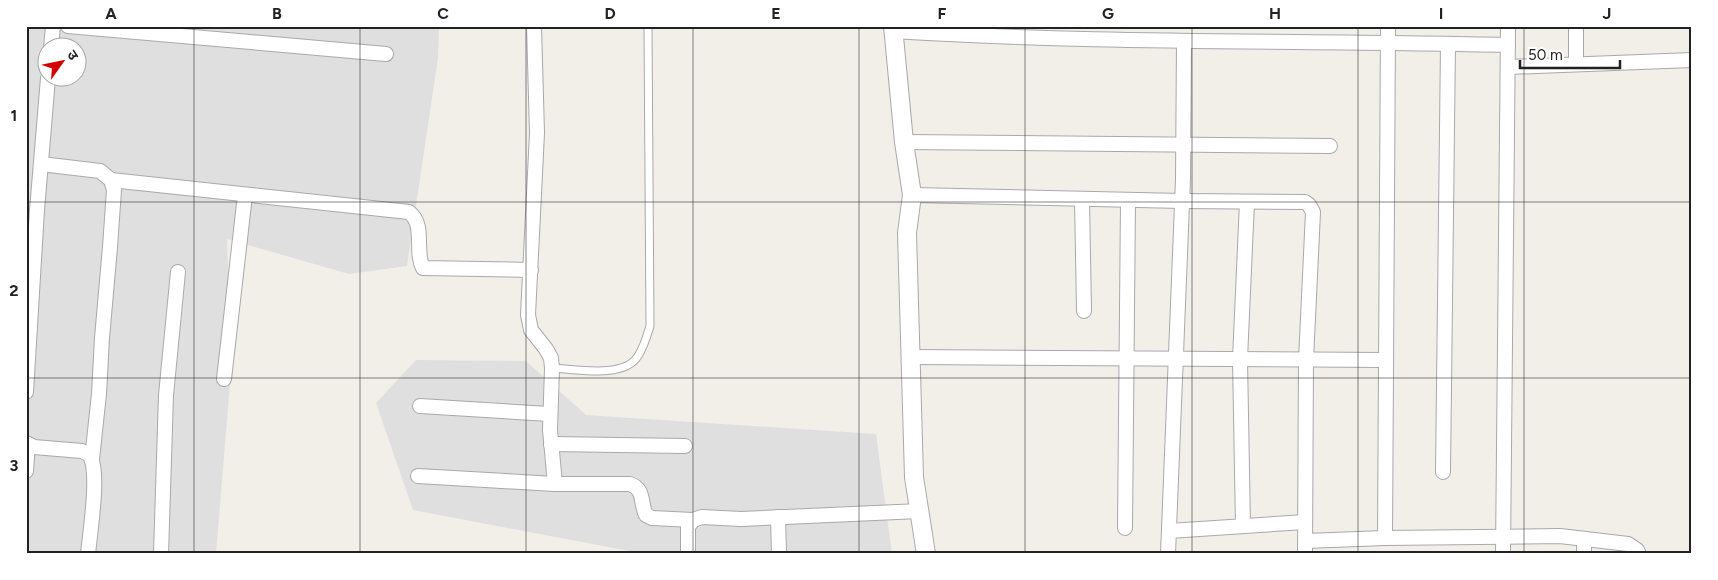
<svg xmlns="http://www.w3.org/2000/svg" width="1718" height="580" font-family="Figtree,'Noto Sans Devanagari',sans-serif">
	<style>
		.residential { fill: #e0dfdf; fill-rule: evenodd }
		.lines { fill: none; stroke-linecap: round; stroke-linejoin: round }
		.service-casing { stroke: #a9a9a9; stroke-width: 9 }
		.minor-casing { stroke: #a9a9a9; stroke-width: 16 }
		.tertiary-casing { stroke: #a9a9a9; stroke-width: 20 }
		.service { stroke: #fff; stroke-width: 7 }
		.minor { stroke: #fff; stroke-width: 14 }
		.tertiary { stroke: #fff; stroke-width: 18 }
		.grid { fill: none; stroke: #222; stroke-width: 1; stroke-opacity: 0.55 }
		.neatline { fill: none; stroke: #222; stroke-width: 2 }
		.grid-label { font-size: 16px; text-anchor: middle; font-weight: bold; fill: #222 }
	</style>
	<rect width="100%" height="100%" fill="#f2efe9"/>
	<!-- residential -->
	<g class="residential">
		<path d="M26,26h413l-1,32 -31,208 -58,8 -122,-35 4,132 -15,183h-190zM48,48h30v30h-30z"/>
		<polygon points="416,360 526,361 586,415 876,434 892,554 645,554 413,510 376,403"/>
	</g>
	<g class="lines">
		<defs>
			<path id="service" d="M552,368c24,1 72,11 86,-12 6,-9 9,-20 12,-30l-2,-300"/>
			<g id="minor">
				<polyline points="68,26 386,54"/>
				<polyline points="534,26 537,133 528,315 531,330 546,349 551,358 552,368 550,430 555,484"/>
				<path d="M893,31c205,13 410,9 615,14"/>
				<polyline points="51,48 53,26"/>
				<polyline points="1576,64 1576,26"/>
				<polyline points="1508,67 1692,60"/>
				<polyline points="904,142 1330,146"/>
				<polyline points="41,164 100,171 111,180 114,190 110,247 102,338 99,394 92,459"/>
				<path d="M111,180l298,32c17,13 5,39 14,56l108,2"/>
				<polyline points="912,195 1182,201 1305,202 1309,205 1313,212 1306,360 1305,554"/>
				<polyline points="1082,199 1084,311"/>
				<polyline points="911,357 1386,360"/>
				<polyline points="224,379 245,195"/>
				<polyline points="26,392 37,210 48,78"/>
				<polyline points="420,406 549,414"/>
				<path d="M26,443l8,4 48,4c4,2 8,3 9,7 8,19 -1,74 -3,96"/>
				<polyline points="551,444 685,446"/>
				<polyline points="26,471 28,444"/>
				<polyline points="1443,472 1448,44"/>
				<path d="M418,476l137,8h75c15,5 10,19 16,31l6,3 41,2"/>
				<polyline points="778,517 779,554"/>
				<polyline points="1243,526 1240,359 1247,202"/>
				<polyline points="1125,528 1128,200"/>
				<polyline points="1169,531 1305,522"/>
				<polyline points="1385,538 1388,26"/>
				<polyline points="1584,539 1584,554"/>
				<polyline points="1305,541 1385,538 1560,536 1628,544 1637,550 1639,554"/>
				<polyline points="161,554 166,395 178,272"/>
				<polyline points="688,554 688,527 693,520 702,517 741,519 920,511"/>
				<polyline points="1168,554 1183,179 1184,41"/>
				<polyline points="1503,554 1508,26"/>
			</g>
			<polyline id="tertiary" points="893,26 904,142 912,195 907,233 914,477 926,554"/>
		</defs>
		<!-- service casing -->
		<use href="#service" class="service-casing"/>
		<!-- minor casing -->
		<use href="#minor" class="minor-casing"/>
		<!-- tertiary casing -->
		<use href="#tertiary" class="tertiary-casing"/>
		<!-- service -->
		<use href="#service" class="service"/>
		<!-- minor -->
		<use href="#minor" class="minor"/>
		<!-- tertiary -->
		<use href="#tertiary" class="tertiary"/>
	</g>
	<!-- grid -->
	<path class="grid" d="M194,26v528M360,26v528M526,26v528M693,26v528M859,26v528M1025,26v528M1192,26v528M1358,26v528M1524,26v528M26,202h1666M26,378h1666"/>
	<!-- border -->
	<rect width="1718" height="580" fill="none" stroke="#ffffff" stroke-width="55"/>
	<!-- north arrow -->
	<g transform="translate(62 62) rotate(57)"><circle r="24" fill="#ffffff" stroke="#a7a7a7"/>
	<path d="M0-4L9 19L0 12L-9 19Z" fill="#d40000"/>
	<text y="-8" font-size="14" font-weight="bold" text-anchor="middle" fill="#222222">उ</text>
	</g>
	<!-- scale -->
	<path d="M1520 60v8h100v-8" fill="none" stroke="#222222" stroke-width="2.5"/>
	<text x="1528" y="60" font-size="15" fill="#222222" stroke="#ffffff" stroke-width="4" paint-order="stroke">50 m</text>
	<rect x="28" y="28" width="1662" height="524" class="neatline"/>
	<g class="grid-label">
		<text x="111" y="19">A</text>
		<text x="277" y="19">B</text>
		<text x="443" y="19">C</text>
		<text x="610" y="19">D</text>
		<text x="776" y="19">E</text>
		<text x="942" y="19">F</text>
		<text x="1108" y="19">G</text>
		<text x="1275" y="19">H</text>
		<text x="1441" y="19">I</text>
		<text x="1607" y="19">J</text>
		<text x="14" y="121">1</text>
		<text x="14" y="296">2</text>
		<text x="14" y="471">3</text>
	</g>
</svg>
